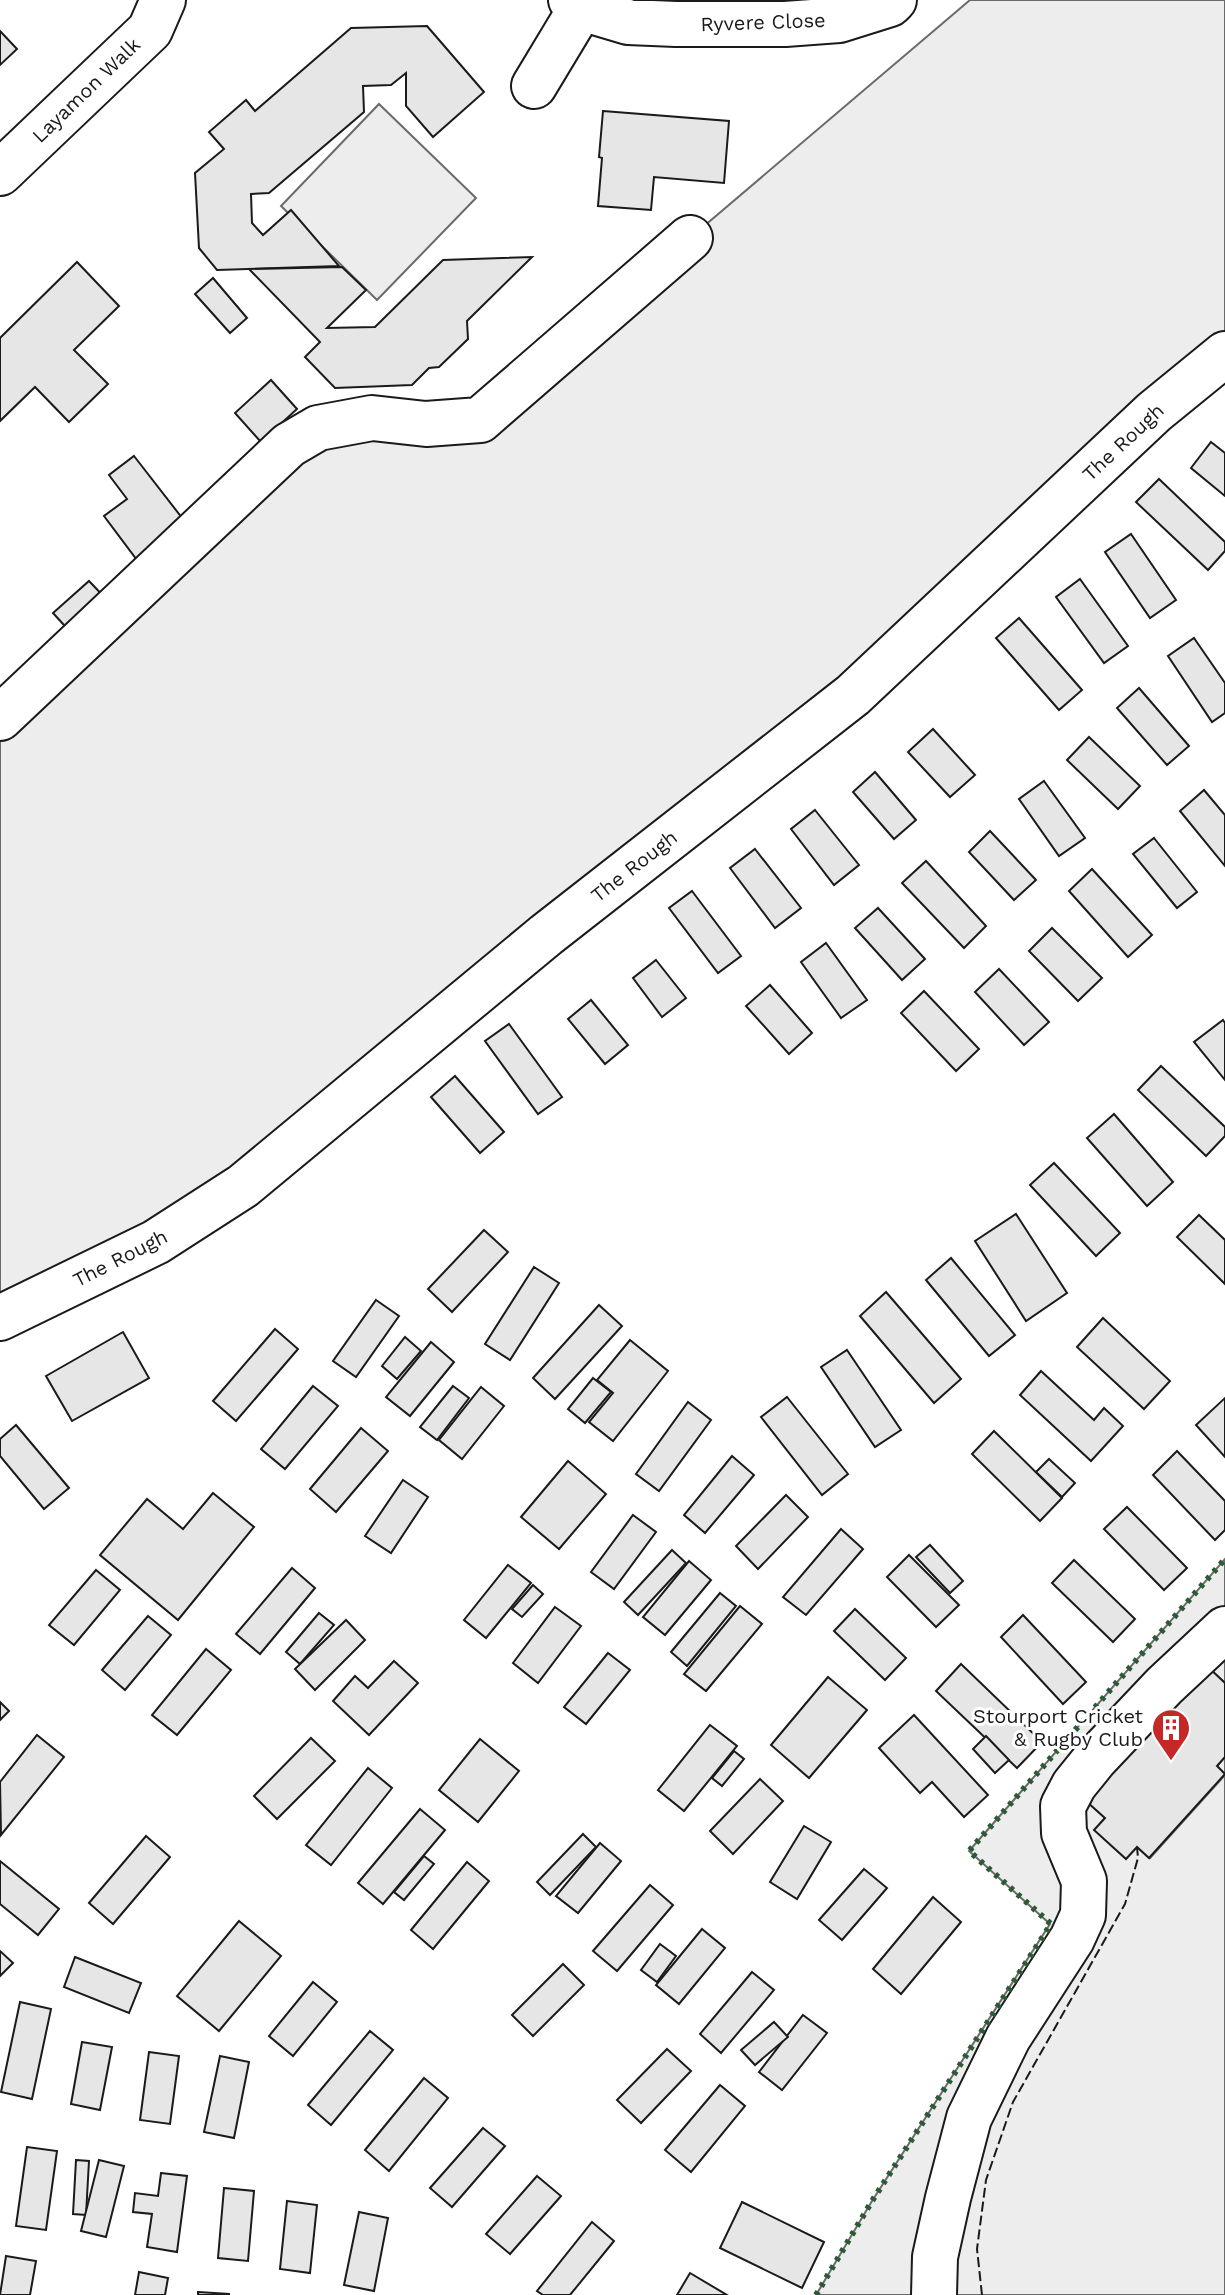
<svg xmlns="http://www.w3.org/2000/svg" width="1225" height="2295" font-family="'Work Sans',sans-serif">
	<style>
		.built { fill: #ededed; stroke: #6a6a6a; stroke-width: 2 }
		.building { fill: #e6e6e6; stroke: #1a1a1a; stroke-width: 2 }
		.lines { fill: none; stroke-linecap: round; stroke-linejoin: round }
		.minor-casing { stroke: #1a1a1a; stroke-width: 48 }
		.minor { stroke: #fff; stroke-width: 44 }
		.hedge { stroke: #2b5a34; stroke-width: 6; stroke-dasharray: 4 6; stroke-linecap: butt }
		.fence { stroke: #1a1a1a; stroke-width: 2; stroke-dasharray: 10 4; stroke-linecap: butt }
		.labels { text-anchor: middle; stroke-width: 6; stroke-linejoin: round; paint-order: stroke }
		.street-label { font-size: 20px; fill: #1a1a1a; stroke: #fff }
		.poi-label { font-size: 20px; fill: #1a1a1a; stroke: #fff; text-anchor: end }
	</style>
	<rect width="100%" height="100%" fill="#fff"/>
	<!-- built -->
	<g class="built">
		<polygon points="970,0 1225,0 1225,354 243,1186 0,1318 0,718 289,445 480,419 690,238"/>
		<polygon points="379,104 476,198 377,300 281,206"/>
		<polygon points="1225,1559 1225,1683 1207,1667 1086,1801 1105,1818 1095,1830 1126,1858 1137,1847 1150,1858 1225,1775 1217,1766 1225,1757 1225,2295 816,2295 872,2201 1050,1924 969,1851"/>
	</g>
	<!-- building -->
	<g class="building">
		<polygon points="427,26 484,92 433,137 406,106 406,73 391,85 363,86 364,112 269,193 251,194 252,223 263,235 291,210 339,266 217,270 199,248 195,173 224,149 209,132 246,100 255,111 351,28"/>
		<polygon points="0,31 17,49 0,65"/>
		<polygon points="603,111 729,121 724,183 654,177 651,210 598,206 602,158 599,157"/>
		<polygon points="532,257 467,321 468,339 439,367 429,368 412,385 335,388 305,357 320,342 249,269 342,267 366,290 327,328 375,327 443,260"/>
		<polygon points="77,262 119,306 74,350 108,384 69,422 35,387 0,421 0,338"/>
		<polygon points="213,278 247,318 230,333 195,294"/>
		<polygon points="271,380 297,409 261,442 235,413"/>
		<polygon points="1211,442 1225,453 1225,496 1191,468"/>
		<polygon points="134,456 186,523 137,560 104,516 127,499 109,475"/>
		<polygon points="1159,479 1225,542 1225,551 1208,570 1136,502"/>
		<polygon points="1131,534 1176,600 1150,618 1105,552"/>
		<polygon points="1080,579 1128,646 1104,663 1056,597"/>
		<polygon points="89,581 110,603 74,636 53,613"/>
		<polygon points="1019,618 1082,690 1059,710 996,638"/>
		<polygon points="1194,638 1225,683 1225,713 1212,722 1168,656"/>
		<polygon points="1139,688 1189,746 1167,765 1117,708"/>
		<polygon points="933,729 975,775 950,797 908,752"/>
		<polygon points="1089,737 1140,786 1118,809 1067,760"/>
		<polygon points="875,772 916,820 894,839 853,792"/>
		<polygon points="1044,781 1085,838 1059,856 1019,799"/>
		<polygon points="1204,790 1225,815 1225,866 1180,811"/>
		<polygon points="815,810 859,865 834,885 791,829"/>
		<polygon points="990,831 1036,880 1014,900 969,852"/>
		<polygon points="1154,838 1197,892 1177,908 1133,854"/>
		<polygon points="755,849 801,908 775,928 730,868"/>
		<polygon points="926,861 986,926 964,948 902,883"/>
		<polygon points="1092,869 1152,935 1128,957 1069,891"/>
		<polygon points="692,891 741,956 718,973 669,908"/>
		<polygon points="878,908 925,959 902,980 855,928"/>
		<polygon points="1052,928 1102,978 1078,1001 1029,951"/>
		<polygon points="826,943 867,1000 841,1018 801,962"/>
		<polygon points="656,960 686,998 662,1017 633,978"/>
		<polygon points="999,969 1049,1022 1024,1045 975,992"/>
		<polygon points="770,985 812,1033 789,1054 746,1006"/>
		<polygon points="924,991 979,1049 956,1071 901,1013"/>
		<polygon points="591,1000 628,1045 605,1064 568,1019"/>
		<polygon points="1223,1020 1225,1023 1225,1080 1194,1042"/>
		<polygon points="509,1024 562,1097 538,1114 485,1041"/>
		<polygon points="1161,1066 1225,1127 1225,1136 1206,1156 1138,1090"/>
		<polygon points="455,1076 504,1132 480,1153 431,1097"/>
		<polygon points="1114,1114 1173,1182 1147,1206 1087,1138"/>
		<polygon points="1054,1163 1120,1233 1096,1256 1030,1185"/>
		<polygon points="1016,1214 1067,1293 1026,1321 975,1241"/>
		<polygon points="1199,1215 1225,1240 1225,1284 1177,1237"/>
		<polygon points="484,1230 508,1252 452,1312 428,1289"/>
		<polygon points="951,1258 1015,1335 989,1356 926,1280"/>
		<polygon points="534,1267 559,1283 510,1360 485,1344"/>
		<polygon points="886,1292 961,1379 934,1403 860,1316"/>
		<polygon points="376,1300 399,1316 356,1377 333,1361"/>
		<polygon points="599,1305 622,1326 555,1399 533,1378"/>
		<polygon points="1103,1318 1170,1381 1144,1409 1077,1347"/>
		<polygon points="275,1329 298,1349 236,1421 213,1401"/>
		<polygon points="123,1332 149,1378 72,1421 46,1376"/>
		<polygon points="405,1337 421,1351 397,1379 382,1366"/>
		<polygon points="630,1340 668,1371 613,1441 589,1422 613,1393 597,1380"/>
		<polygon points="431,1342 454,1362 410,1416 386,1397"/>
		<polygon points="847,1350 901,1430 875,1447 821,1367"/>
		<polygon points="1041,1371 1094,1420 1104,1408 1123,1426 1091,1461 1020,1395"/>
		<polygon points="593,1378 611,1392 585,1423 568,1409"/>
		<polygon points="313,1386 338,1406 285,1469 261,1449"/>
		<polygon points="453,1386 469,1398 437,1440 420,1427"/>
		<polygon points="481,1387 504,1406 462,1459 439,1440"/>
		<polygon points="787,1397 848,1474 822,1495 761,1417"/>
		<polygon points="1225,1398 1225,1457 1196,1425"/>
		<polygon points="688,1402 711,1420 659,1491 636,1474"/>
		<polygon points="16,1425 69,1488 44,1509 0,1456 0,1439"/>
		<polygon points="361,1428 388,1451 336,1512 310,1489"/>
		<polygon points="994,1431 1062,1498 1040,1521 972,1454"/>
		<polygon points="1177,1451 1225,1501 1225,1530 1215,1540 1153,1475"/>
		<polygon points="732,1456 754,1475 705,1533 684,1515"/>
		<polygon points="1049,1459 1075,1483 1062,1497 1036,1472"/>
		<polygon points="568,1461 606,1494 559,1549 521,1517"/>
		<polygon points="403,1480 428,1497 391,1553 365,1536"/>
		<polygon points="213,1493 254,1527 178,1620 100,1555 147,1499 183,1529"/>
		<polygon points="786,1495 808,1517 758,1569 736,1546"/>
		<polygon points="1127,1507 1187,1568 1164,1590 1104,1529"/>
		<polygon points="633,1515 656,1532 614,1589 591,1572"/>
		<polygon points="841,1529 863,1549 806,1615 783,1597"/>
		<polygon points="930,1545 963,1581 950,1593 916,1557"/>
		<polygon points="672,1550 686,1563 638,1615 624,1602"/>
		<polygon points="909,1555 959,1605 936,1627 887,1577"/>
		<polygon points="1074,1560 1135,1619 1113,1642 1052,1583"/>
		<polygon points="689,1561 711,1580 665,1635 643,1617"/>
		<polygon points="508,1565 531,1583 486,1638 464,1620"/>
		<polygon points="292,1568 315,1588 260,1654 236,1634"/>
		<polygon points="96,1570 120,1590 74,1645 49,1625"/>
		<polygon points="533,1585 543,1594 522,1617 512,1609"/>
		<polygon points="720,1593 736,1606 687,1666 671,1652"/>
		<polygon points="740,1606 762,1624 706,1691 684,1674"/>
		<polygon points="555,1607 581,1626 538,1683 513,1663"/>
		<polygon points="855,1609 906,1658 885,1680 834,1631"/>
		<polygon points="319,1613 334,1625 300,1664 286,1652"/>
		<polygon points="1023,1615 1086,1682 1063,1704 1001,1637"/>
		<polygon points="148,1616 171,1635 125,1690 102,1670"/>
		<polygon points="346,1620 365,1640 315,1690 295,1669"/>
		<polygon points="206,1649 231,1670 177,1735 152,1715"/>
		<polygon points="608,1653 630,1670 586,1724 564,1707"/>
		<polygon points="394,1661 418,1683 369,1735 333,1701 355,1676 368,1688"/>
		<polygon points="961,1664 1042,1742 1017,1768 936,1691"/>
		<polygon points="1207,1666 1225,1683 1225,1757 1217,1766 1225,1774 1149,1858 1137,1847 1126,1859 1094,1830 1105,1818 1086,1801"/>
		<polygon points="828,1677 867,1710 809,1778 771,1745"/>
		<polygon points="0,1702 9,1711 0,1720"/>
		<polygon points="914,1715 988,1795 964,1817 932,1782 920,1793 879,1748"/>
		<polygon points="710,1725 737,1746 684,1811 658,1790"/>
		<polygon points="37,1735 64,1757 1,1835 0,1782"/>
		<polygon points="986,1736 1009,1760 995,1773 973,1749"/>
		<polygon points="311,1738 335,1761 277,1819 254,1796"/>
		<polygon points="480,1739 519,1771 478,1822 439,1790"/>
		<polygon points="734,1751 744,1759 722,1786 712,1778"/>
		<polygon points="368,1768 392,1788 331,1865 306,1845"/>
		<polygon points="760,1779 783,1801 733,1854 710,1831"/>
		<polygon points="420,1809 445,1830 383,1904 358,1883"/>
		<polygon points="804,1826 831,1842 797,1899 770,1882"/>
		<polygon points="583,1834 596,1847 550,1895 537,1882"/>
		<polygon points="146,1836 170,1857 113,1924 89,1903"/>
		<polygon points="600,1843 621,1861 578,1913 556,1896"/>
		<polygon points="424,1856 434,1864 404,1900 394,1892"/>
		<polygon points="0,1861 59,1909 38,1935 0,1904"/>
		<polygon points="467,1862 489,1881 433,1949 411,1930"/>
		<polygon points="864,1869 887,1888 842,1940 819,1920"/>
		<polygon points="650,1885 673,1905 617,1971 593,1951"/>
		<polygon points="933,1897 961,1922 901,1994 873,1969"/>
		<polygon points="239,1921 281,1956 219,2031 177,1996"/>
		<polygon points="702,1929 725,1948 679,2004 656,1985"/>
		<polygon points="660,1944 676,1956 657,1982 641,1970"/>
		<polygon points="0,1951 13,1963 0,1976"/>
		<polygon points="75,1957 141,1983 129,2013 64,1987"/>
		<polygon points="563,1964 584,1985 533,2036 512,2015"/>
		<polygon points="752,1972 774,1990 721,2053 700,2034"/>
		<polygon points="313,1982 337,2002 293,2056 269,2036"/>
		<polygon points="20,2002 51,2009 32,2099 1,2092"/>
		<polygon points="803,2015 827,2033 782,2090 759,2072"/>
		<polygon points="774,2022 788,2037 755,2065 741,2050"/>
		<polygon points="370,2031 393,2050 331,2125 308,2105"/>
		<polygon points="82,2042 112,2047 100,2110 71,2104"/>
		<polygon points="667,2049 691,2071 641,2123 617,2100"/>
		<polygon points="149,2052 179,2056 170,2124 140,2120"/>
		<polygon points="220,2056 249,2062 234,2138 204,2132"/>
		<polygon points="424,2078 448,2098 389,2171 365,2150"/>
		<polygon points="720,2085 745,2106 691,2172 665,2150"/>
		<polygon points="483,2128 505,2146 452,2207 430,2188"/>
		<polygon points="27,2147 57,2151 46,2230 16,2226"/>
		<polygon points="76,2160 89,2161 86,2215 73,2214"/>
		<polygon points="99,2160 124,2166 106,2237 81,2231"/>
		<polygon points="161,2173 187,2176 177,2252 147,2247 152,2214 133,2212 135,2193 158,2196"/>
		<polygon points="537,2176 561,2196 510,2254 486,2234"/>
		<polygon points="224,2188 254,2191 248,2261 218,2258"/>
		<polygon points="287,2201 317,2205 310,2273 280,2269"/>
		<polygon points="742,2202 824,2242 802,2288 720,2248"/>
		<polygon points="359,2212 388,2218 374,2291 344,2285"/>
		<polygon points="592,2222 614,2241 570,2295 543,2295 537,2291"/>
		<polygon points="6,2256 36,2261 30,2295 0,2295"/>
		<polygon points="139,2272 168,2278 165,2295 135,2295"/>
		<polygon points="690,2273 727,2295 677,2295"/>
		<polygon points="198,2292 229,2294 229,2295 198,2295"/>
	</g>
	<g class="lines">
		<defs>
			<g id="minor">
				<polyline points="571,0 581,8 628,22 676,24 785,24 839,20 890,4 894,0"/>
				<polyline points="534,86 581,8"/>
				<polyline points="0,173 150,30 163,0"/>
				<polyline points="0,718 289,445 318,428 372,418 426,424 480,420 690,238"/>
				<polyline points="0,1318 156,1242 243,1186 546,935 853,695 1154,412 1225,354"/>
				<polyline points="934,2295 935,2257 948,2198 969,2118 1008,2038 1072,1939 1083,1915 1084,1881 1064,1833 1063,1806 1074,1785 1095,1759 1164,1686 1225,1629"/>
			</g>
		</defs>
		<!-- minor casing -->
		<use href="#minor" class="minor-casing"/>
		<!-- minor -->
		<use href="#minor" class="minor"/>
		<!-- hedge -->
		<polyline class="hedge" points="816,2295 872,2201 1051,1924 969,1851 1225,1559"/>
		<!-- fence -->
		<polyline class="fence" points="982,2295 977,2249 986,2180 1013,2102 1125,1904 1138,1858 1137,1847"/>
	</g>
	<!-- icons -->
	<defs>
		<symbol id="building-pin" viewBox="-11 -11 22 30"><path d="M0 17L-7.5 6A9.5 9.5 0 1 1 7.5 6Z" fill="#c62828" stroke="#fff"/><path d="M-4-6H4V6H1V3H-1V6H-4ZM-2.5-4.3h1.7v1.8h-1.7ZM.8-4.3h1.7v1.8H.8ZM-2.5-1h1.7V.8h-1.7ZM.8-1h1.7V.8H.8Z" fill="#fff"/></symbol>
	</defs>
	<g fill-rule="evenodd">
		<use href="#building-pin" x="1149" y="1706" width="44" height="60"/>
	</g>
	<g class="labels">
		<!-- street labels -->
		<g class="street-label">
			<text transform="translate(763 22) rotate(-2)" y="7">Ryvere Close</text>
			<text transform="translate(86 90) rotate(-44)" y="7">Layamon Walk</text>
			<text transform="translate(1123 442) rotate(-43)" y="7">The Rough</text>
			<text transform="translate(634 866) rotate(-38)" y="7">The Rough</text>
			<text transform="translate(120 1258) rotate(-27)" y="7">The Rough</text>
		</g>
		<!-- poi labels -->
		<g class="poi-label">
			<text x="1143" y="1723">Stourport Cricket<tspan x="1143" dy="23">&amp; Rugby Club</tspan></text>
		</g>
	</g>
</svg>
